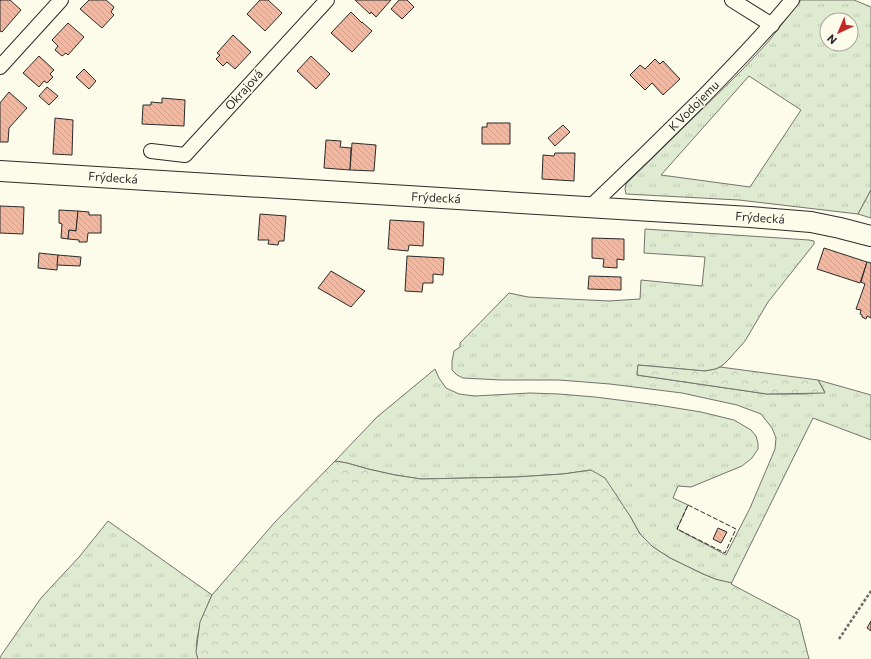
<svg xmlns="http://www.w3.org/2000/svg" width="871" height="659" font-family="Commissioner,sans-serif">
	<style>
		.grass { fill: url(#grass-tufts); stroke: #74746e; fill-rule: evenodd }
		.forest { fill: url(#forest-crowns); stroke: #74746e }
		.building { fill: url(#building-back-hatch); stroke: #2b2b2b }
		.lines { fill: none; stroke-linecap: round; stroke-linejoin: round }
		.street-casing { stroke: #2b2b2b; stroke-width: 16 }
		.secondary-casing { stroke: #2b2b2b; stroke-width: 22 }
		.path { stroke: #6a6964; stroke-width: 2.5; stroke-dasharray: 3 2; stroke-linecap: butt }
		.street { stroke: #fdfbea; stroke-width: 14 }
		.secondary { stroke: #fdfbea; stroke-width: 20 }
		.fence { stroke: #2b2b2b; stroke-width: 1; stroke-dasharray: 5 2; stroke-linecap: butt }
		.labels { text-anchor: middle; stroke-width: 3; stroke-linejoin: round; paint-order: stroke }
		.street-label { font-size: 12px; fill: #2b2b2b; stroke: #fdfbea }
	</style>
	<defs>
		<pattern id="grass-tufts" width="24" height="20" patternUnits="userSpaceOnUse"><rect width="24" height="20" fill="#deebd1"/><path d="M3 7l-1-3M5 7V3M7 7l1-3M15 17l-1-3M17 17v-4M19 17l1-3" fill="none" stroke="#bfcab4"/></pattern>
		<pattern id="forest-crowns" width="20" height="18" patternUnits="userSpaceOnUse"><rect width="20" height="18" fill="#deebd1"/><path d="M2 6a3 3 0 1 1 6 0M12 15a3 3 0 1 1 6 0" fill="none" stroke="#bfcab4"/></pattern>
		<pattern id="building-back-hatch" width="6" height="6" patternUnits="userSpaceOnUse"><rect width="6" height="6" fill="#f2b8a0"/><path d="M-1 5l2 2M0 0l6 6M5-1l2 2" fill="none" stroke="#d09e8a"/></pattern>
	</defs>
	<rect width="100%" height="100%" fill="#fdfbea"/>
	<!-- grass -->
	<g class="grass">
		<path d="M801,0h53l17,7v183l-13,24 -119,-14 -113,-6 -1,-5 1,-5 115,-113 27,-29zM827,20h24v24h-24zM749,76l52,34 -51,77 -89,-12z"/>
		<polygon points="645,229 809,240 814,241 814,244 768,302 745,341 729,359 723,365 716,369 705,371 638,365 637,375 767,394 804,394 825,392 818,380 871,395 871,440 813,418 731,584 715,579 703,574 670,558 653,547 640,534 630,516 591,470 563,474 516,477 421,479 395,475 368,469 347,463 335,461 377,417 435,369 439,378 446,388 459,394 475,396 530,393 559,394 595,397 658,405 701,412 734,420 751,430 756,436 758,443 758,449 752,458 742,466 691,487 678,486 673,498 688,505 677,529 726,555 750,508 770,461 775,449 776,438 772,428 761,414 737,405 682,393 610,384 559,380 501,380 463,378 457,375 452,370 452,361 454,351 460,347 460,343 509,293 528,297 609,301 640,299 641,280 702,286 705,257 644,253"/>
		<path d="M108,521l104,74c-8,18 -20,45 -14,64h-198v-2l41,-59 39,-42z"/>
	</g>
	<!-- forest -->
	<g class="forest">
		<polygon points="871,190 871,218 858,214"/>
		<polygon points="638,365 705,371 716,369 720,367 818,380 825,393 767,394 637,375"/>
		<polygon points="335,461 347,463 368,469 395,475 421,479 516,477 563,474 591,470 605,478 630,516 640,534 653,547 670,558 703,574 715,579 732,583 731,584 799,620 809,659 198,659 196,652 200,622 212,595 275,522"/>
	</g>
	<!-- building -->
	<g class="building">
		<polygon points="0,0 10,0 21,10 2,32 0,31"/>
		<polygon points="89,0 106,0 114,7 111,12 114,15 102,28 80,9"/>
		<polygon points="260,0 268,0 282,13 265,31 247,14"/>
		<polygon points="355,0 391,0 376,17 371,12 370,14"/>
		<polygon points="399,0 407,0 414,7 402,19 391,9"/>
		<polygon points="351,12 362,23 362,22 372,31 352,52 331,33"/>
		<polygon points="68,23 84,37 68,55 66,53 62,56 55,50 58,46 52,40"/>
		<polygon points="233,35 251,52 235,69 227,62 223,66 216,59 220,55 217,53"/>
		<polygon points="39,56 54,70 50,74 53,77 47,83 44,81 39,87 23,73"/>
		<polygon points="311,56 330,74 316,89 297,71"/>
		<polygon points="655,59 660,64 663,61 680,79 663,95 652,83 645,90 630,75 640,65 645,69"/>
		<polygon points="84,69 96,81 89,89 76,77"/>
		<polygon points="47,87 58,96 49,105 39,96"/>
		<polygon points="9,92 27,108 9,128 8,142 0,142 0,103"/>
		<polygon points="162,98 185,100 184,126 142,124 143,105 151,105 151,102 162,103"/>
		<polygon points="55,118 73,120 72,155 53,154"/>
		<polygon points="487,123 510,123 510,144 482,144 482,127 487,127"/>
		<polygon points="563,125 570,132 555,146 548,138"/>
		<polygon points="326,140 341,141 340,147 351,148 350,170 324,168"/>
		<polygon points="352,143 376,145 374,171 350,170"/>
		<polygon points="555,153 575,153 574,181 542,179 543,155 554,156"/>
		<polygon points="0,206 24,207 23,234 0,233"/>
		<polygon points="59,210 78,211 76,231 69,230 68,239 61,238 62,224 59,223"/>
		<polygon points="78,211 89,212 89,215 101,215 101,233 88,233 87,242 79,242 79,240 68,239 69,230 76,231"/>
		<polygon points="260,214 286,216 284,241 279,241 278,245 268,244 269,240 258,240"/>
		<polygon points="390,220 424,222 423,246 409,245 408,251 388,249"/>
		<polygon points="592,238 624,239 624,260 617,259 617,268 603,267 604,259 592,258"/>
		<polygon points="824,248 867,262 860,283 817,269"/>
		<polygon points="39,253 58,255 57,270 38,268"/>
		<polygon points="58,255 81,257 80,266 57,265"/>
		<polygon points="407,256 444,258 443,275 433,274 433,283 423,283 422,292 405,291"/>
		<polygon points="867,262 871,263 871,318 867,316 866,319 862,317 862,315 860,314 861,310 856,309 865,284 861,282"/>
		<polygon points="331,271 365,291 351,307 318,288"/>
		<polygon points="589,276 621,277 621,290 588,289"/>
		<polygon points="718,528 727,532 721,543 713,539"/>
		<polygon points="871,621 871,631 867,628"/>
	</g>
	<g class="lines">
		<defs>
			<g id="street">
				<polyline points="732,0 772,25"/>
				<polyline points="0,67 61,0"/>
				<polyline points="151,151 185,155 327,0"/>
				<path d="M590,207c37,-35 73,-70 109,-106 32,-33 64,-65 93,-101"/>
			</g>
			<polyline id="secondary" points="0,171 750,217 811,222 840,228 871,236"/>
		</defs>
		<!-- street casing -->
		<use href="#street" class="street-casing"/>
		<!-- secondary casing -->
		<use href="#secondary" class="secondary-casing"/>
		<!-- path -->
		<polyline class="path" points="839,639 871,591"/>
		<!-- street -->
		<use href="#street" class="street"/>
		<!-- secondary -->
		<use href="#secondary" class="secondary"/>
		<!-- fence -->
		<polygon class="fence" points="688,505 736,529 725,553 677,529"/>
	</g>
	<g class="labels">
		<!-- street labels -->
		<g class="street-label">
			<text transform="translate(244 90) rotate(-48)" y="4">Okrajová</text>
			<text transform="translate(694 106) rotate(-45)" y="4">K Vodojemu</text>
			<text transform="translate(113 178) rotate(4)" y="4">Frýdecká</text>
			<text transform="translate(436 198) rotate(3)" y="4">Frýdecká</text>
			<text transform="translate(760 218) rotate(4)" y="4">Frýdecká</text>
		</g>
	</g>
	<!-- north arrow -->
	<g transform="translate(839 32) rotate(224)"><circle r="19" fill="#fdfbea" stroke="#a9a89e"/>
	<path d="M0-3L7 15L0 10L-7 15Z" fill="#c62828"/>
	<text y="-6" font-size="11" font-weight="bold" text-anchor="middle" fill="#2b2b2b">N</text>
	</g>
</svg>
